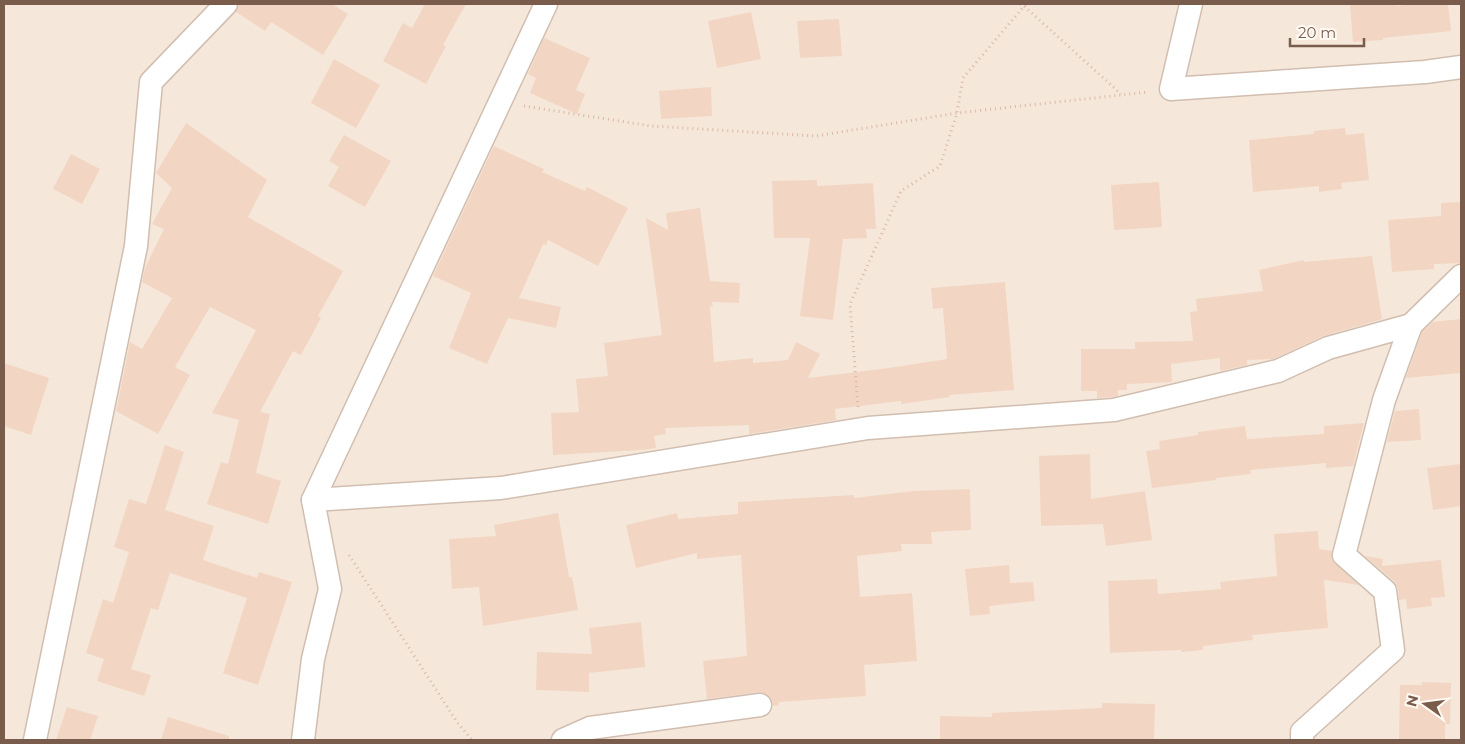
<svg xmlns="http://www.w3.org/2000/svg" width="1465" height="744" font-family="Montserrat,sans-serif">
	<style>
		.residential { fill: #f5e8da }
		.building { fill: #f3d5c3 }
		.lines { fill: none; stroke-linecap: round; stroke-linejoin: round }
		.street-casing { stroke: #d1beb0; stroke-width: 25 }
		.path { stroke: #d9b8a5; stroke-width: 3; stroke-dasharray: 1 4; stroke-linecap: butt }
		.street { stroke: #fff; stroke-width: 22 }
	</style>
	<rect width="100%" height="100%" fill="#fdf6ec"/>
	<!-- residential -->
	<rect class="residential" x="4" y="4" width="1457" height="736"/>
	<!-- building -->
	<g class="building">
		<polygon points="239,4 332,4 348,14 323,55 271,22 265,31 236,12"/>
		<polygon points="425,4 466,4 443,45 446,46 426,84 383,61 403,23 412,28"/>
		<polygon points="1350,4 1396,4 1396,6 1414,4 1448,4 1451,31 1383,38 1383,40 1353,42"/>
		<polygon points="751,12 761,59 717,68 708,21"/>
		<polygon points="839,19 842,56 800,58 797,21"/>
		<polygon points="544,38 590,58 576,90 585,94 577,114 530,93 536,78 528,74"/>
		<polygon points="334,59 380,85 356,128 311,103"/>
		<polygon points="711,87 712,116 661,119 659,91"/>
		<polygon points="186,123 267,180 248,217 343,271 318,316 321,318 301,355 293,351 260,412 270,414 256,473 281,481 268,524 207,504 221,462 228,464 239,420 212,413 256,330 210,307 175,367 190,375 158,434 116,411 130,342 142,349 172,298 142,282 145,268 164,229 152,224 172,188 156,173"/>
		<polygon points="1345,128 1346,135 1364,133 1369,180 1341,183 1342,189 1319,192 1319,186 1253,192 1249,140 1314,134 1314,131"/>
		<polygon points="344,135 391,161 365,207 328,186 339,167 329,161"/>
		<polygon points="494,146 544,169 542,172 585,191 587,187 628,208 598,266 548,240 546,245 543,244 519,298 561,307 556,328 508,318 487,364 449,348 471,293 433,276"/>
		<polygon points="71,154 100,169 82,204 53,189"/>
		<polygon points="817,180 817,186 873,183 876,229 866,229 867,238 843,239 833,320 800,316 810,238 774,238 772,181"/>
		<polygon points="1159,182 1162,227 1114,230 1111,185"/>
		<polygon points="1461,202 1461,263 1434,264 1434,269 1392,272 1388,220 1441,216 1441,203"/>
		<polygon points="700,208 710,281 740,283 739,303 712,302 713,307 710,306 714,362 753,358 753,363 788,360 796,342 820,354 808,378 889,368 947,359 943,308 933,309 931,288 1005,282 1014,390 949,395 950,397 901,404 901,401 835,409 836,420 749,434 749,425 665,428 666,434 654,436 656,448 642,450 553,455 551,413 579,412 576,379 608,376 604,343 662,335 646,218 668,230 666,213"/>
		<polygon points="1372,256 1382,319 1323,336 1274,359 1247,360 1247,365 1220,371 1220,358 1171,364 1172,382 1127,384 1127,390 1118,390 1118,396 1112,397 1097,398 1097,391 1081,391 1081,349 1135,349 1135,342 1193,341 1190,312 1197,311 1196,299 1263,291 1259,270 1304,260 1304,262"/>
		<polygon points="1461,319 1461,373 1406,378 1422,332 1433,322"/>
		<polygon points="4,363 49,378 31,435 4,426"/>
		<polygon points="1419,409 1421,440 1387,442 1395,411"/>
		<polygon points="1364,423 1353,466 1326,468 1326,463 1250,470 1251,474 1216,478 1216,480 1152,488 1146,451 1160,449 1159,441 1198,435 1198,432 1245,426 1247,439 1324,434 1324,426"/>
		<polygon points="165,445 184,452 165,510 214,526 203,560 257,578 259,572 292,582 258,685 223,673 247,598 170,573 158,610 151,608 131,669 151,675 144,696 97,681 104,659 86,653 103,599 113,603 129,552 114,547 129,499 146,504"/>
		<polygon points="1090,454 1091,499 1145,491 1152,540 1106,546 1103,524 1041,526 1039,456"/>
		<polygon points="1461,464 1461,506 1433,510 1427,468"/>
		<polygon points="970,489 971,530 931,532 932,544 901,544 902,551 857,556 860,597 912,593 917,661 864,665 866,696 779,702 779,705 773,706 773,703 770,697 764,693 759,692 707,699 703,661 747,656 741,555 697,559 697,553 636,568 626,525 677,513 678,519 738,514 738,502 854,495 854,498 914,491"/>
		<polygon points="558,513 569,577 572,577 578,610 483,626 479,587 452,589 449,539 496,536 494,525"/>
		<polygon points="1318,531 1319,549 1332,551 1331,558 1335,564 1359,585 1324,580 1328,628 1252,635 1253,640 1203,646 1203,650 1181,652 1181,650 1110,653 1108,581 1157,579 1158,594 1221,589 1220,582 1277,576 1274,534"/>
		<polygon points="1365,556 1383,559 1382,566 1441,560 1445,597 1431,598 1432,606 1407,609 1406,599 1399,600 1398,589 1394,581"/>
		<polygon points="1009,565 1010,583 1033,582 1035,601 989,606 990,614 970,616 965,569"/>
		<polygon points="641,622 645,667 589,673 589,692 536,690 537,652 592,654 589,628"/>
		<polygon points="1422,682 1451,683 1450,724 1445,724 1445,740 1399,740 1400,685 1422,685"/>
		<polygon points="1102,703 1155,704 1154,740 940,740 940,716 992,717 992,713 1102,708"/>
		<polygon points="67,707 98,716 90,740 56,740"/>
		<polygon points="168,717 229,736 229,740 161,740"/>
	</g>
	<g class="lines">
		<defs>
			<g id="street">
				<polyline points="1191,4 1171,89 1425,72 1461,67"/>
				<polyline points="313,500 501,488 868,428 1114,410 1278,371 1328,348 1411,325 1461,276"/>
				<polyline points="35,740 136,246 151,82 226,4"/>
				<polyline points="303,740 313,659 330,589 313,500 546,4"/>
				<polyline points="563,740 590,728 760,705"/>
				<polyline points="1302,740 1302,732 1393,650 1385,591 1344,555 1384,400 1411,325"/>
			</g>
		</defs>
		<!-- street casing -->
		<use href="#street" class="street-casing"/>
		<!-- path -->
		<g class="path">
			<polyline points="1020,4 1024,6 1121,94"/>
			<polyline points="524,106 651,126 816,136 957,113 1148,92"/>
			<polyline points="858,407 850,304 901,191 940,166 957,113 963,78 1026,4"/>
			<polyline points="349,555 457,722 472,740"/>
		</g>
		<!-- street -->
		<use href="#street" class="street"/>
	</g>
	<!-- border -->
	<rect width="1465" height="744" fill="none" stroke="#7a5c4d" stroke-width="10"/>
	<!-- north arrow -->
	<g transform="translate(1425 704) rotate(284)" stroke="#fffaf3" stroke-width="4" paint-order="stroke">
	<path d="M0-4L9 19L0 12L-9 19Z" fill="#7a5c4d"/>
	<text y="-8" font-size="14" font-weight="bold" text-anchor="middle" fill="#7a5c4d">N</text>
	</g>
	<!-- scale -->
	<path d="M1290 38v8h74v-8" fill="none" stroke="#7a5c4d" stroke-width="2.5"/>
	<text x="1298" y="38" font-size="15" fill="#7a5c4d" stroke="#fffaf3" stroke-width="4" paint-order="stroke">20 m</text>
</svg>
